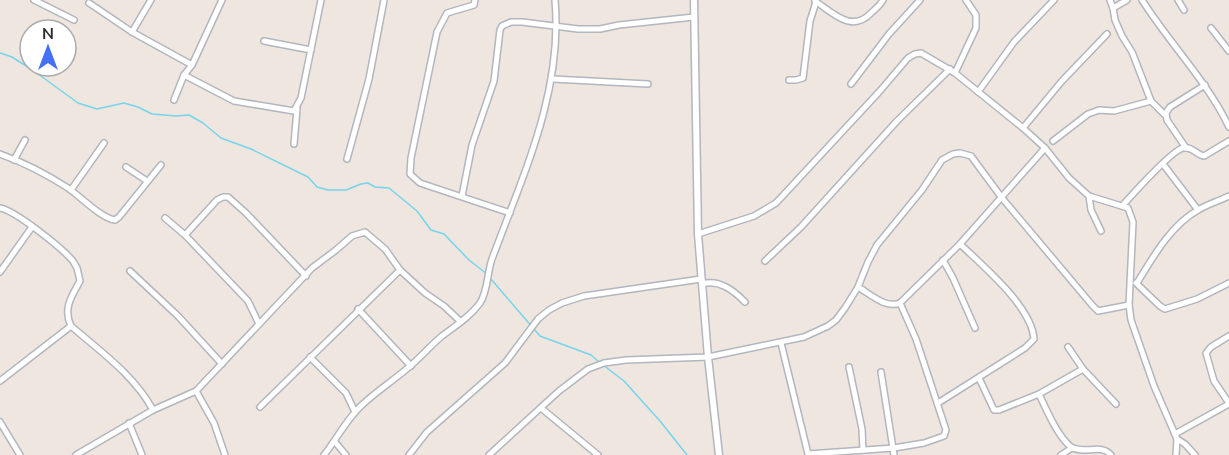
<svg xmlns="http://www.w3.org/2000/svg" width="1229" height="455" font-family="'Nunito Sans',sans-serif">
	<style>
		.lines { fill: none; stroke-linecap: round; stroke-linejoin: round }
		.stream { stroke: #75d5ed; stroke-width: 1.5 }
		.minor-casing { stroke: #b2b6bf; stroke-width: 8 }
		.tertiary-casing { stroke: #b2b6bf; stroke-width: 9 }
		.minor { stroke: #fff; stroke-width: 5 }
		.tertiary { stroke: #fff; stroke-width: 6 }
	</style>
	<rect width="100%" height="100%" fill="#eee6df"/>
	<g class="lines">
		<!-- stream -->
		<g class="stream">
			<polyline points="0,53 12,57 34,71 78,103 97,109 124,103 138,107 152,114 176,116 189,115 203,123 221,138 251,149 308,177 317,187 328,190 346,190 361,184 368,183 375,187 389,188 417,211 431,230 444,234 469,260 487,274"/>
			<polyline points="490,278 540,336 591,355 599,362"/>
			<polyline points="603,365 624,381 660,421 687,455"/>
		</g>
		<defs>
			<g id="minor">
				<polyline points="34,0 74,20"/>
				<polyline points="475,0 474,5 447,13 437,32 411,158 410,174 420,183 510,213"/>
				<polyline points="1110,0 1113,8 1127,0"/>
				<path d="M1142,0c28,44 65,81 87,127"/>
				<polyline points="1178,0 1184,10"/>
				<path d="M815,1c17,11 36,32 55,13 5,-5 10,-8 13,-14"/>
				<polyline points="89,3 132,32 192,65"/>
				<polyline points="1113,8 1115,20 1122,36 1132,52 1151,101 1165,115"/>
				<polyline points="1211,28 1229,51"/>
				<polyline points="132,32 151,0"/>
				<polyline points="264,41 311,50"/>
				<polyline points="955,73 976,28 976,15 966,0"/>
				<polyline points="184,75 234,101 294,111 301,98 321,0"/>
				<polyline points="553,79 648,84"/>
				<polyline points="789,80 796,80 803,78 810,21 816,2"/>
				<polyline points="851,84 889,34 920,0"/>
				<polyline points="978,92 1014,42 1054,0"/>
				<polyline points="174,100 184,75 192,65 222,0"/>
				<polyline points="1023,128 1062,81 1107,34"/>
				<polyline points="1053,141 1088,114 1099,110 1114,111 1151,101"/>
				<polyline points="294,144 297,109"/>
				<polyline points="1186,148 1167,120 1166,113 1170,107 1205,85"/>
				<path d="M0,154c23,8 48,21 68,34 13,9 33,30 47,32l4,-3 42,-52"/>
				<polyline points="347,159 369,79 384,0"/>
				<polyline points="14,160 25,140"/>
				<polyline points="1163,164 1198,210"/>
				<polyline points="126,167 147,181"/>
				<polyline points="71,190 104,143"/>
				<polyline points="462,196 472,145 494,81 500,30 502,26 511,22 522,22 578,29 600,29 619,25 694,17"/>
				<polyline points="1089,196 1091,210 1101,231"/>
				<path d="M1122,206c10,-11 50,-56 61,-58 9,-2 14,7 21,8l25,-15"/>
				<path d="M0,208c16,3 62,40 73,53l4,7 3,13c-9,16 -17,28 -9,45 30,26 63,49 82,84"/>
				<polyline points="165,218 185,235 248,301 259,324"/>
				<polyline points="698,234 754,216 776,203 879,92 908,58 915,54 921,53 955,73 1023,128 1045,148 1069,178 1089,196 1128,208 1133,222 1129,305 1131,320 1154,386 1177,439 1176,455"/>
				<polyline points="185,235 217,200 223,197 228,197 246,213 306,276"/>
				<polyline points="943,260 953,278 975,328"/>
				<polyline points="765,261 801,227 897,121 950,69"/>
				<polyline points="130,271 178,316 222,364"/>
				<polyline points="0,272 32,227"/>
				<polyline points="1136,283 1160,306 1165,309 1197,299 1229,283"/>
				<path d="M1137,283c16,-26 34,-58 61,-73 10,-6 21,-9 31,-14"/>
				<path d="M702,284c17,-5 31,6 43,18"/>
				<path d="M858,287c12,7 28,22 42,16l60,-59 85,-96"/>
				<polyline points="358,309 411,366"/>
				<polyline points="1229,336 1211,347 1206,353 1214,381 1229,403"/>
				<polyline points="781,343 808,454 894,448 924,443 944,436 946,430 916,339 900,303"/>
				<polyline points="1068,347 1083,369 1116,404"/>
				<polyline points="310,357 346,393 355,412"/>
				<polyline points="849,367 862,429 863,450"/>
				<polyline points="881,372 894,455"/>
				<polyline points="979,378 994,410 999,410 1039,394 1083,369"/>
				<polyline points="0,381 71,326"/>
				<polyline points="196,391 214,423 225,455"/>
				<path d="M1039,394c7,15 19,43 32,53 13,8 30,-4 40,8"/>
				<path d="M938,403l87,-55 9,-9c-2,-32 -51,-73 -74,-95"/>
				<polyline points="260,407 400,270"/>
				<polyline points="541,408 598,455"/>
				<polyline points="0,422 20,455"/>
				<polyline points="129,423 142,455"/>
				<polyline points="1175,434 1229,404"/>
				<polyline points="1177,439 1185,444 1195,455"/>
				<polyline points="335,442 346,455"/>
				<polyline points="76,455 153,410 196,391 312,268 336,250 352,236 365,232 385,249 400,270 425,293 444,306 461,322"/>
				<path d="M324,455c13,-16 23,-37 39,-51 14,-13 31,-24 46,-37 12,-10 22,-22 33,-31 13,-10 28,-19 38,-33 8,-12 7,-30 12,-44 31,-84 71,-167 63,-259"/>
				<polyline points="409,455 427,432 505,363 538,319 549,310 562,303 584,296 701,279"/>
				<polyline points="489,455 559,391 588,369 604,363 626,360 708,357 804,337 828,326 836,320 845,308 858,287 868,262 877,245 922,190 942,160 953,154 960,153 971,156 1002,198 1092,305 1098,311 1129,305"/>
				<polyline points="1061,455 1072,448"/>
			</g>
			<polyline id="tertiary" points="694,0 698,234 708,357 719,455"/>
		</defs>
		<!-- minor casing -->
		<use href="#minor" class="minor-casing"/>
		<!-- tertiary casing -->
		<use href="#tertiary" class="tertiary-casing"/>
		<!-- minor -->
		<use href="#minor" class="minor"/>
		<!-- tertiary -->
		<use href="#tertiary" class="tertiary"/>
	</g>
	<!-- north arrow -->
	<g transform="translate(48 48)"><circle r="28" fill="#ffffff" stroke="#ababab" stroke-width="1.5"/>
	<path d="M0-4.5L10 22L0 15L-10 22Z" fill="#4370f7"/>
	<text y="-9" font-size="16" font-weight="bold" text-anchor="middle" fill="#2c2c2c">N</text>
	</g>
</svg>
